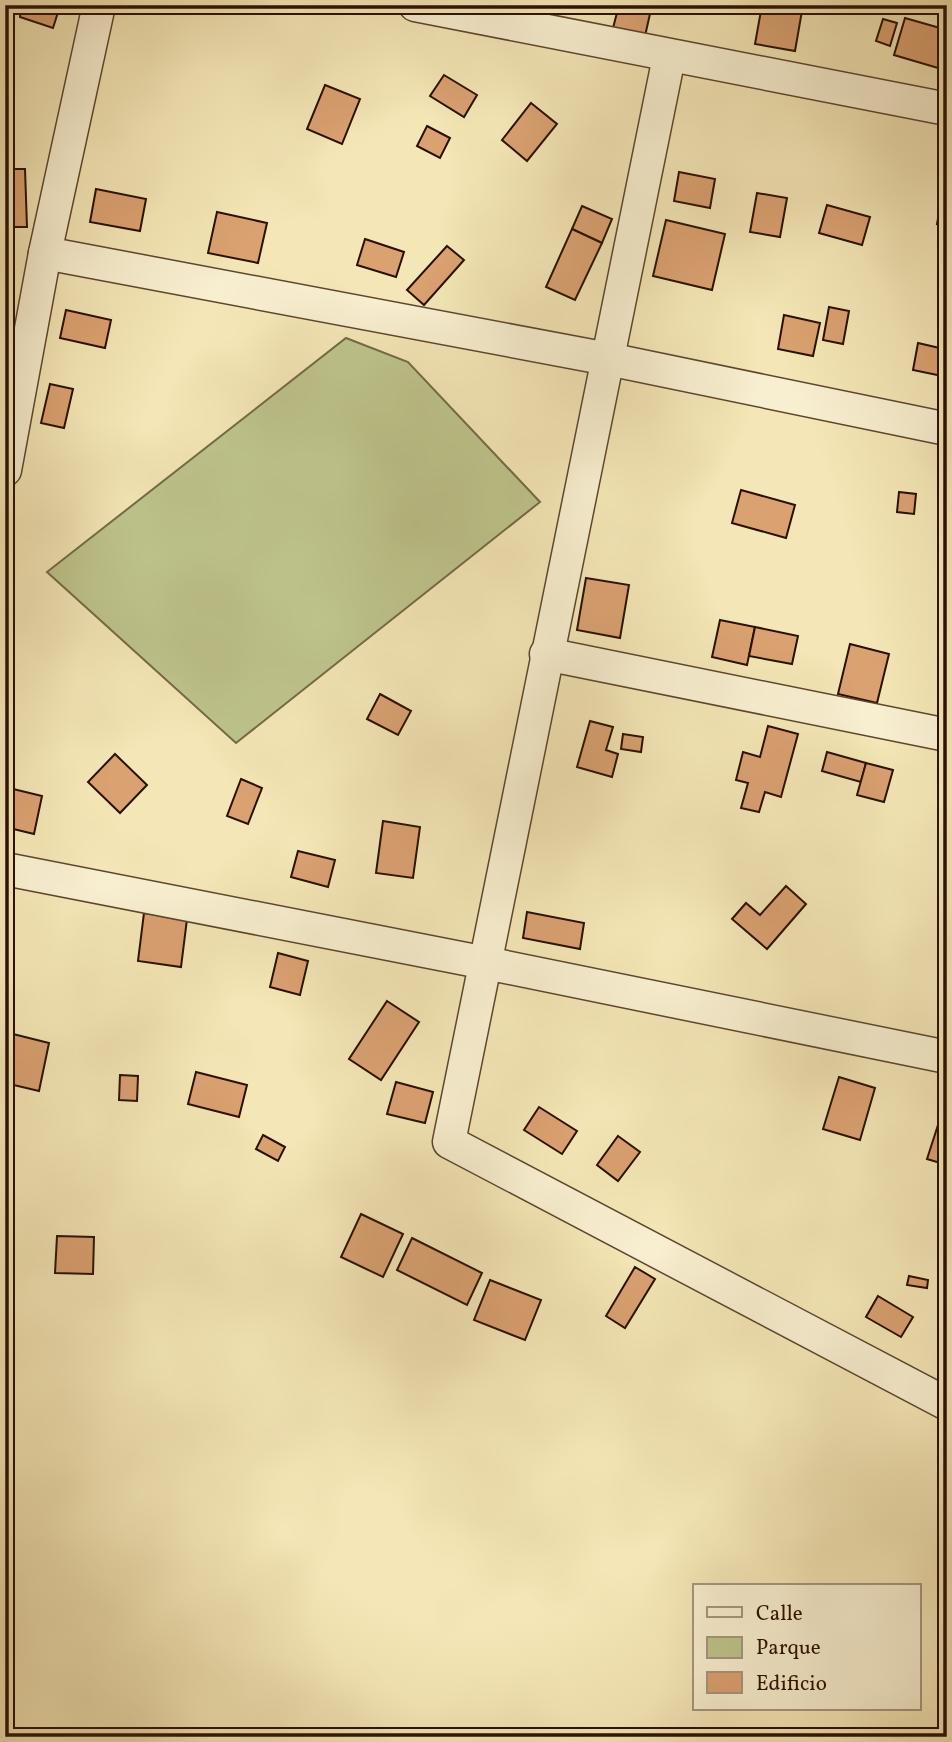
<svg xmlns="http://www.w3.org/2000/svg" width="952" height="1742" font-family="Vollkorn,serif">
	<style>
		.green { fill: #bec48c; stroke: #746a46; stroke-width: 2 }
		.building { fill: #daa171; stroke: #2b1100; stroke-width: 2 }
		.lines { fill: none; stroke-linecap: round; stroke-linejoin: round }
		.street-casing { stroke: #5d462e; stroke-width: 35 }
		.street { stroke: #f8efd0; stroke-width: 32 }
	</style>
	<rect width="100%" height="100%" fill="#f4e6b6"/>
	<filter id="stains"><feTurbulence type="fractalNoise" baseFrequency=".00286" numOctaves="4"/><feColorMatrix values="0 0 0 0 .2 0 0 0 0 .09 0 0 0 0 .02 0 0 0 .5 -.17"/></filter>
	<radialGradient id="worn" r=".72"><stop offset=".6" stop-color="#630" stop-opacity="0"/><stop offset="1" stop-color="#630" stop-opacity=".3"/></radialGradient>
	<!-- green -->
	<polygon class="green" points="346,338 408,362 540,502 236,743 47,572"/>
	<!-- building -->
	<g class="building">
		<polygon points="21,5 49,5 59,9 53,28 20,17"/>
		<polygon points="619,5 652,5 645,36 613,28"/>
		<polygon points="762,5 803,5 795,51 755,44"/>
		<polygon points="905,18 947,30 938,68 894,55"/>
		<polygon points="883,19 897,23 890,46 876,41"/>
		<polygon points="444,75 477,95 464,117 430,96"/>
		<polygon points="325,85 360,99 342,144 307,129"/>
		<polygon points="531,103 557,124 527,161 502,140"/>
		<polygon points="427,126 450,138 440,158 417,146"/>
		<polygon points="5,169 25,169 27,227 5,227"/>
		<polygon points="944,170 947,170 947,209 940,208"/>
		<polygon points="679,172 715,179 710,208 674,201"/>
		<polygon points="96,189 146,199 140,231 90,222"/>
		<polygon points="757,193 787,198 780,237 750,232"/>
		<polygon points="827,205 870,217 862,245 819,233"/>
		<polygon points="582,206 612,219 602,243 572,229"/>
		<polygon points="940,208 947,209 947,225 937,224"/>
		<polygon points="217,212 267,223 258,263 208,253"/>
		<polygon points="666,220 725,234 712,290 653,276"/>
		<polygon points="572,229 602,243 575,300 546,287"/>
		<polygon points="365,239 404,252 396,277 357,265"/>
		<polygon points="447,246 464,260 424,305 407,290"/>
		<polygon points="829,307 849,311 843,344 823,340"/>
		<polygon points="66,310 111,320 105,348 60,338"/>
		<polygon points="784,315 820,323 813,356 778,349"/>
		<polygon points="947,337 947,377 913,370 918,343 944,349"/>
		<polygon points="50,384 73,389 64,428 41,423"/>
		<polygon points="741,490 795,505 786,538 732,523"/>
		<polygon points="899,492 916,494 914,514 897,512"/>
		<polygon points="586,578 629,585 620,638 577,630"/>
		<polygon points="720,620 755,627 747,665 712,657"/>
		<polygon points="755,627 798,636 792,664 749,656"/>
		<polygon points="850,644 889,654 877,703 838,694"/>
		<polygon points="380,694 411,711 398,735 367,719"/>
		<polygon points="590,721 613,727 606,750 618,754 612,777 577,767"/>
		<polygon points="768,726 798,734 781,797 765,792 759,812 741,808 748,783 736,780 743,752 760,757"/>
		<polygon points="623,734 643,737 641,752 621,749"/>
		<polygon points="827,752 866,763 861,782 822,771"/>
		<polygon points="115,754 147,785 120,813 88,782"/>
		<polygon points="866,763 893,770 884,802 857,795"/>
		<polygon points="241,779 262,788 248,824 227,816"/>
		<polygon points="5,787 42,796 34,834 5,827"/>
		<polygon points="383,821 420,827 413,878 376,873"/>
		<polygon points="298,851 335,860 328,887 291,877"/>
		<polygon points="786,886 806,904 767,949 732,919 746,903 760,915"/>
		<polygon points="527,912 584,923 580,949 523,938"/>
		<polygon points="144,913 187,919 181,967 138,961"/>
		<polygon points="278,953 308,961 300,995 270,987"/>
		<polygon points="387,1001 419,1022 381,1080 349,1059"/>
		<polygon points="13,1034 49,1043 39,1091 5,1083 5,1069"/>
		<polygon points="196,1072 247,1085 239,1117 188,1104"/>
		<polygon points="120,1075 138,1076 137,1101 119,1100"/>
		<polygon points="839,1077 875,1088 860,1140 823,1129"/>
		<polygon points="396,1082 433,1092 425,1123 387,1114"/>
		<polygon points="539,1107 577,1131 562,1154 524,1130"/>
		<polygon points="938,1125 947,1128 947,1165 927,1159"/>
		<polygon points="263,1135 285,1147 278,1161 256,1149"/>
		<polygon points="618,1136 640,1152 618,1181 597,1165"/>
		<polygon points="361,1214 403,1234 383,1277 341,1257"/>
		<polygon points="57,1236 94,1237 93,1274 55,1273"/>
		<polygon points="412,1238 482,1273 467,1305 397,1270"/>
		<polygon points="635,1267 655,1279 625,1328 606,1316"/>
		<polygon points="909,1276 928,1280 927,1288 907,1285"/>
		<polygon points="490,1280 541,1300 525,1340 474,1320"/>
		<polygon points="878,1296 913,1317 901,1337 866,1317"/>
	</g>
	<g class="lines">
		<defs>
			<g id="street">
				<polyline points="415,5 947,109"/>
				<polyline points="669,57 449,1142 947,1404"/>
				<polyline points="45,253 608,359 947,429"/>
				<polyline points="5,470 45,253 99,5"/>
				<polyline points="546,654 947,735"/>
				<polyline points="5,869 486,963 947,1057"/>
			</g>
		</defs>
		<!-- street casing -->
		<use href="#street" class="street-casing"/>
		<!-- street -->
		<use href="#street" class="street"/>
	</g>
	<!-- margin -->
	<rect width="952" height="1742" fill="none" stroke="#f4e6b6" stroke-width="28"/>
	<rect x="7" y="7" width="938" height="1728" fill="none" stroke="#2b1100" stroke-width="3.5"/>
	<rect x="14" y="14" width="924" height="1714" fill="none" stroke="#2b1100" stroke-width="2"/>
	<!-- legend -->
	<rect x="693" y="1584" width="228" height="126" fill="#f8efd0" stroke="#a6967d" stroke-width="2"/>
	<rect x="707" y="1607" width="35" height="10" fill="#f8efd0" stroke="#a6967d" stroke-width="2"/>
	<text x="756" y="1620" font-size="21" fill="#2b1100">Calle</text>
	<rect x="707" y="1637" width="35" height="21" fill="#bec48c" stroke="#a6967d" stroke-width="2"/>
	<text x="756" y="1654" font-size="21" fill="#2b1100">Parque</text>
	<rect x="707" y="1672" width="35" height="21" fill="#daa171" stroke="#a6967d" stroke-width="2"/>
	<text x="756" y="1690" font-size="21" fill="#2b1100">Edificio</text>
	<rect width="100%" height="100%" filter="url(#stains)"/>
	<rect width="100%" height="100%" fill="url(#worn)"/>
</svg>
